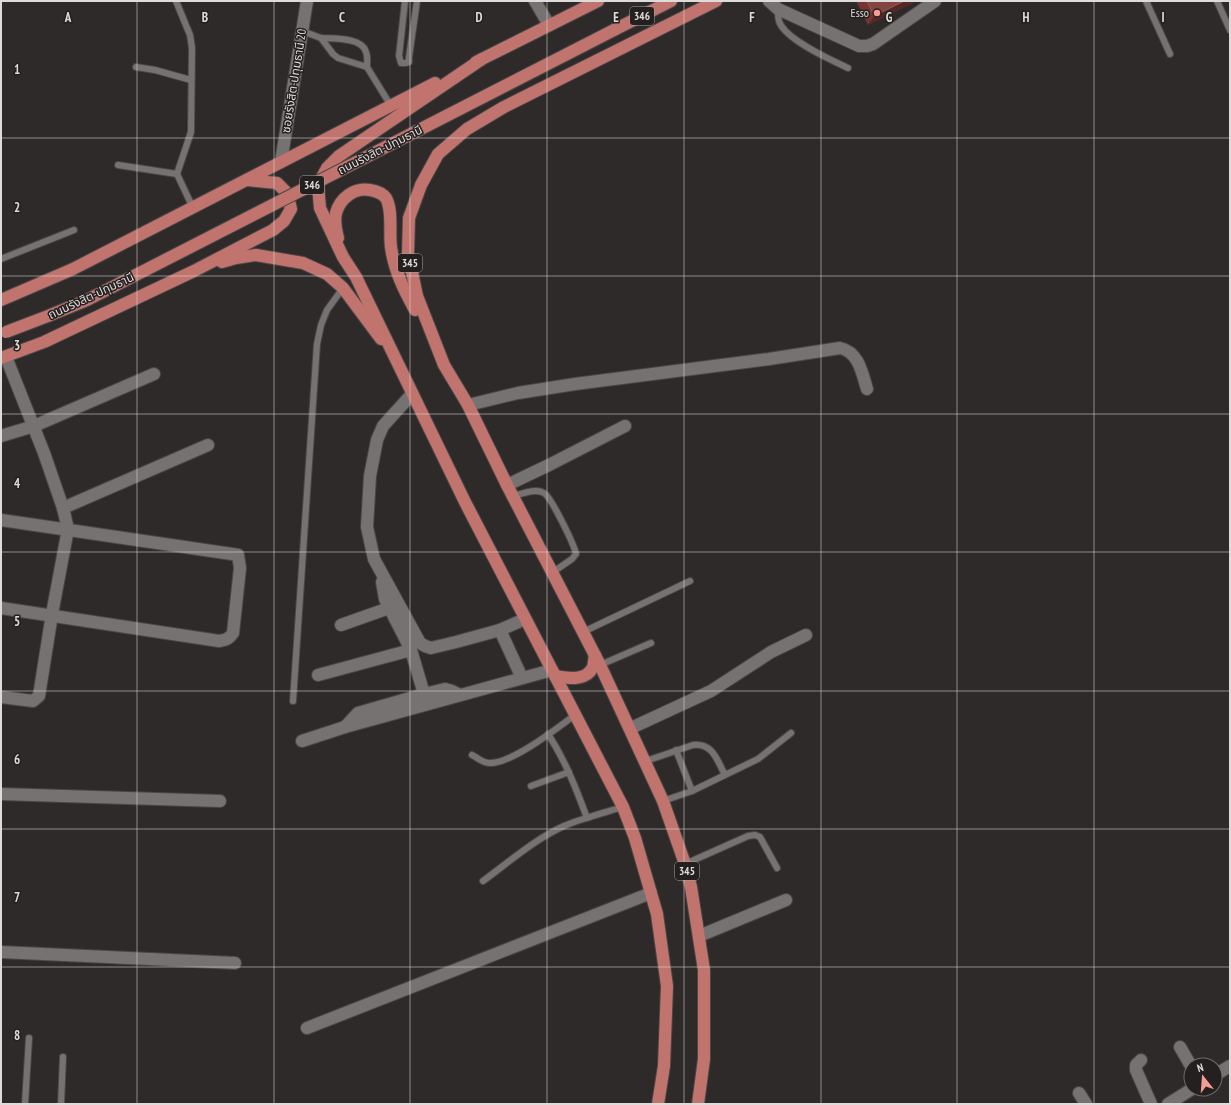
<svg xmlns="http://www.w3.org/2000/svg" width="1231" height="1105" font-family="'PT Sans Narrow','Noto Sans Thai',sans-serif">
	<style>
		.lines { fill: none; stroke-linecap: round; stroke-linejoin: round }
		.lane-casing { stroke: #4a4746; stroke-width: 8 }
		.street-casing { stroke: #4a4746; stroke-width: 14 }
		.primary-casing { stroke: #4a4746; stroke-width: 14 }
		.lane { stroke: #767271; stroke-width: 6 }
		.street { stroke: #767271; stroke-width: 12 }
		.primary { stroke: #c1736e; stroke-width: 12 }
		.primary-bridge-casing { stroke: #4a4746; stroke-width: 14; stroke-linecap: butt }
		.primary-bridge { stroke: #c1736e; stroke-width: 12 }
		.wall { fill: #773330 }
		.shaded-wall { fill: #552826 }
		.building { fill: #824542; stroke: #905c5a }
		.grid { fill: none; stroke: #dedbdb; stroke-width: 1; stroke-opacity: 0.55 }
		.poi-dot { fill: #f59c94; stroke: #242020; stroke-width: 1.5 }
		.labels { text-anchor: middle; stroke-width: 3; stroke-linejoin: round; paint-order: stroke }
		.shield { fill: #242020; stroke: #a6a3a3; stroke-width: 1 }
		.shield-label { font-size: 11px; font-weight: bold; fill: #dedbdb }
		.poi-label { font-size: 12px; fill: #dedbdb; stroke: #242020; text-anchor: end }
		.street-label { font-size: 12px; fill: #dedbdb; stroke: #242020 }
		.grid-label { font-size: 13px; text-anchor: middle; font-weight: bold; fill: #dedbdb; stroke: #242020; stroke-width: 3; stroke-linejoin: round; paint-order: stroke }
	</style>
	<rect width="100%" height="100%" fill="#2e2a2a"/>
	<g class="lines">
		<defs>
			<g id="lane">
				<polyline points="176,1 190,35 192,48 191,132 177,174 193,208"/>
				<polyline points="405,1 399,56 401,63 405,63 409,62 409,57 417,1"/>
				<polyline points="1146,1 1170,54"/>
				<polyline points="1217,1 1230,30"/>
				<path d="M778,9c0,4 0,9 1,12 5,18 52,39 69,47"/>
				<polyline points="302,31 321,38 333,54 338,58 367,67 391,106"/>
				<path d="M321,38c12,1 41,-1 45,14 2,5 1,10 1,15"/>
				<polyline points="136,67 155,70 191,80"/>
				<polyline points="118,165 177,174"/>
				<polyline points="1,259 74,230"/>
				<path d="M513,496c9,-2 22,-8 31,-3 7,4 30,51 32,61l-4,5 -19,13"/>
				<polyline points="583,632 690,581"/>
				<polyline points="600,665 651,643"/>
				<polyline points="293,701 317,344 321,325 327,310 343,288"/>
				<path d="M548,734c17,26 28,54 39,84"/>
				<polyline points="676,750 692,791"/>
				<path d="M472,755c6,3 12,9 19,8 23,-1 65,-34 84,-48"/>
				<path d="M646,761l47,-16c20,-2 24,15 32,30l-33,16 -29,10"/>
				<polyline points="725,775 758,759 791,733"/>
				<polyline points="531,786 569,772"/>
				<polyline points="685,864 748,836 755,835 760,837 777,868"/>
				<path d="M483,881c26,-19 52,-42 81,-55 19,-8 39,-13 59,-19"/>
				<polyline points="25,1104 29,1038"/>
				<polyline points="61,1104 63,1057"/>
			</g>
			<g id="street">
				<polyline points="535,1 549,25"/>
				<polyline points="769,1 778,9 859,46 867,46 873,44 935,1"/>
				<polyline points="281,162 307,1"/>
				<polyline points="412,394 383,426 377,440 370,476 367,527 374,559 420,643 425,646 431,648 456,642 500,630 525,619"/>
				<path d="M468,405l50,-12 57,-9 194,-25 71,-11c19,4 22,25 27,41"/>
				<polyline points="1,436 34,426 154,374"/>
				<polyline points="507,485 549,465 625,426"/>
				<polyline points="63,508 208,445"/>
				<path d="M1,520l231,34 6,1 2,13 -7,65c-4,6 -7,7 -14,8l-218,-33"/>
				<polyline points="382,582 385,599 411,650 424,694"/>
				<polyline points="341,625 389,608"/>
				<polyline points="500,630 522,678"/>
				<polyline points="318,675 411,650"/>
				<polyline points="1,697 33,701 39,696 52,614 68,529 63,508 44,453 6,357"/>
				<polyline points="345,727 358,713 424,694 445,689 452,691 460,695"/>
				<polyline points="631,728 711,691 771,652 806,635"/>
				<polyline points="302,741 345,727 552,670"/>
				<polyline points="1,794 220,801"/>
				<polyline points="699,936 786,900"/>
				<polyline points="1,952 235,963"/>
				<polyline points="307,1028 651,893"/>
				<polyline points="1180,1047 1191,1066"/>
				<polyline points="1141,1060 1136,1065 1136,1070 1151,1104"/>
				<polyline points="1215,1075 1230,1066"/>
				<polyline points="1079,1093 1086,1104"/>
				<polyline points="1168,1104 1192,1089"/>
			</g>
			<g id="primary">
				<polyline points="614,30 671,1"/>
				<polyline points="482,59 339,156 327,168 318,185 320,208 343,257 356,277 465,502 623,807 635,838 657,914 667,986 664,1066 658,1104"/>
				<polyline points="476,62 598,1"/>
				<path d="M338,238c-2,-8 -4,-17 -2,-25 4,-15 19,-26 34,-23 6,1 12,3 16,8 7,12 3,36 5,49 3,23 13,43 24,63"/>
				<polyline points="222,262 236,258 256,255 303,263 327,274 343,288 381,339"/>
				<polyline points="1,300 73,269 435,83"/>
				<polyline points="1,358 44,342 194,271 273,230 284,221 291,209 287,193 277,183 247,180"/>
				<path d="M555,676c12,2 31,6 38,-9 1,-3 1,-8 2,-12"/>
				<polyline points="698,1104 704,1059 704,970 691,887 685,864 663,801 600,665 507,485 468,405 444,365 417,296 408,253 409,218 421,185 438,154 467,129 504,107 716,1"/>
			</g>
		</defs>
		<!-- lane casing -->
		<use href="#lane" class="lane-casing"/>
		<!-- street casing -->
		<use href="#street" class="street-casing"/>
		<!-- primary casing -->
		<use href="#primary" class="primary-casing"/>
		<!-- lane -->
		<use href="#lane" class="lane"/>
		<!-- street -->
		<use href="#street" class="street"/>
		<!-- primary -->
		<use href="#primary" class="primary"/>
		<defs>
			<polyline id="primary-bridge" points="6,332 48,316 87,300 614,30"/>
		</defs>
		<!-- primary-bridge casing -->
		<use href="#primary-bridge" class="primary-bridge-casing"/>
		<!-- primary-bridge -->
		<use href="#primary-bridge" class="primary-bridge"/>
	</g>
	<!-- wall -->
	<polygon class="wall" points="856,1 917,1 868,25"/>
	<!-- shaded-wall -->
	<polygon class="shaded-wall" points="904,1 917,1 868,25 874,16"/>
	<!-- building -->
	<polygon class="building" points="867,1 904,1 874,16"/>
	<!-- grid -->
	<path class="grid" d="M137,1v1103M274,1v1103M410,1v1103M547,1v1103M684,1v1103M821,1v1103M957,1v1103M1094,1v1103M1,138h1229M1,276h1229M1,414h1229M1,552h1229M1,691h1229M1,829h1229M1,967h1229"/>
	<!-- markers -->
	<circle class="poi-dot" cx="877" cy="13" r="4"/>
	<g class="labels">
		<!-- shield labels -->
		<g class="shield">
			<rect x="630" y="7" width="24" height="18" rx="3"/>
			<rect x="300" y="176" width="24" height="18" rx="3"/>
			<rect x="398" y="254" width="24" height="18" rx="3"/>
			<rect x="675" y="862" width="24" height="18" rx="3"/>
		</g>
		<g class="shield-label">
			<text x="642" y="20">346</text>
			<text x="312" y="189">346</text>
			<text x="410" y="267">345</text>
			<text x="687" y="875">345</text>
		</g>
		<!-- poi labels -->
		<g class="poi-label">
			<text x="869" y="17">Esso</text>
		</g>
		<!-- street labels -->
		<g class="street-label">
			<text transform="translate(294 81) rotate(-81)" y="4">ซอยรังสิต-ปทุมธานี 20</text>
			<text transform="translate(380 150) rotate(-27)" y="4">ถนนรังสิต-ปทุมธานี</text>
			<text transform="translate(91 296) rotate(-25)" y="4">ถนนรังสิต-ปทุมธานี</text>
		</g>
	</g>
	<g class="grid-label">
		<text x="68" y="22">A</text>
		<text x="205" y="22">B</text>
		<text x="342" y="22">C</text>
		<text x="479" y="22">D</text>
		<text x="616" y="22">E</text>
		<text x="752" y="22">F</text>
		<text x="889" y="22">G</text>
		<text x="1026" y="22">H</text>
		<text x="1163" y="22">I</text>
		<text x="17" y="74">1</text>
		<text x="17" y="212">2</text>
		<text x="17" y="350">3</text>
		<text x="17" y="488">4</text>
		<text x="17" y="626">5</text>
		<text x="17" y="764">6</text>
		<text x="17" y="902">7</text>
		<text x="17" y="1040">8</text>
	</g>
	<!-- border -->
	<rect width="1231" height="1105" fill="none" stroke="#dedbdb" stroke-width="4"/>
	<!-- north arrow -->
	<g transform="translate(1203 1077) rotate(343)"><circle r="19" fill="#242020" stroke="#6e6b6b"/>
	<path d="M0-3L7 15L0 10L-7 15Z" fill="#f59c94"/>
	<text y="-6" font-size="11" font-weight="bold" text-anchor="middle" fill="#dedbdb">N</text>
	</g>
</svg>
